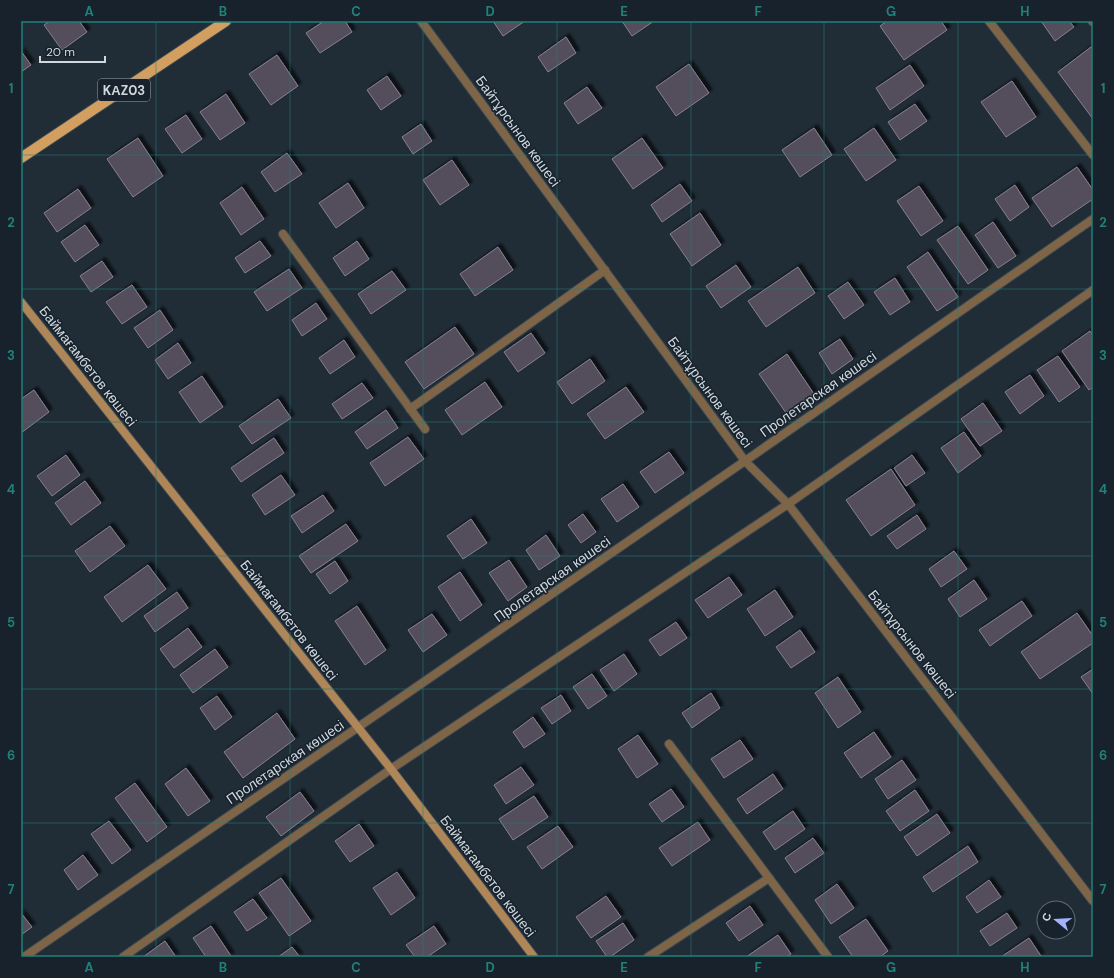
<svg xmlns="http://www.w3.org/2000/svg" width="1114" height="978" font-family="'DM Sans',sans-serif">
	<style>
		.building { fill: #534d5c; stroke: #878091; filter: url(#shadow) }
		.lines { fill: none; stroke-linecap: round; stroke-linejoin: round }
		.service-casing { stroke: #3c4851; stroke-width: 10 }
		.minor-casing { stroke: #3c4851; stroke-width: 10 }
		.secondary-casing { stroke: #3c4851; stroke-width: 10 }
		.primary-casing { stroke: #3c4851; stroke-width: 12 }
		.service { stroke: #7e6548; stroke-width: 8 }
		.minor { stroke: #7e6548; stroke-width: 8 }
		.secondary { stroke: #ae8657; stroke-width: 8 }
		.primary { stroke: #d29f61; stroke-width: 10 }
		.grid { fill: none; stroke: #228079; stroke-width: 1; stroke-opacity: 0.55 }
		.labels { text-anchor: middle; stroke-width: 3; stroke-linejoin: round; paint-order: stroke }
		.shield { fill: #17222c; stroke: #98a1a9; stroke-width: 1 }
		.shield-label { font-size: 13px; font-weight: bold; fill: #d0d8de }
		.street-label { font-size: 14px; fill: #d0d8de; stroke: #17222c }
		.neatline { fill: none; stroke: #228079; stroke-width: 1.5 }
		.grid-label { font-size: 13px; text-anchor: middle; font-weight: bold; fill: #228079 }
	</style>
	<defs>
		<filter id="shadow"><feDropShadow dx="3.5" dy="-3.5" stdDeviation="1" flood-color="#0009"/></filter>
	</defs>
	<rect width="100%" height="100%" fill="#202c36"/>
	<!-- building -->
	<g class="building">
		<polygon points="50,21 79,21 87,32 62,50 44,25"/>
		<polygon points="324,21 345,21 352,32 320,53 306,33"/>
		<polygon points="493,21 525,21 503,36"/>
		<polygon points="622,21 654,21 632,36"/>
		<polygon points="887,21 941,21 947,30 904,60 880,26"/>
		<polygon points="1041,21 1069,21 1074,27 1055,41"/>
		<polygon points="566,37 576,53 548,72 538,57"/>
		<polygon points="1091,47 1093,49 1093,119 1058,72"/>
		<polygon points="21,51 31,65 21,72"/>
		<polygon points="277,55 298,86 271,105 249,74"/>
		<polygon points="689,64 709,93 676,116 656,87"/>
		<polygon points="910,65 924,86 890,110 876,88"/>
		<polygon points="387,76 401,96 381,110 367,90"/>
		<polygon points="1012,81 1036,117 1006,137 981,102"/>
		<polygon points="587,87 602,108 578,124 564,103"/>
		<polygon points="226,94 245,123 220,140 200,112"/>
		<polygon points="915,104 927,121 900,140 888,122"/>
		<polygon points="186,115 202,139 182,153 165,129"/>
		<polygon points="421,124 432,141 413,154 402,137"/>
		<polygon points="814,128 832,155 800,177 782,150"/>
		<polygon points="874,128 896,160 866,181 844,149"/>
		<polygon points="138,138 163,176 133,197 107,159"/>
		<polygon points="642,138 663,168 633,189 612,159"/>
		<polygon points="287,153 302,174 275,192 261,172"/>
		<polygon points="452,160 469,185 440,205 423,180"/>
		<polygon points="1077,167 1093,190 1093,199 1052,227 1032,198"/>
		<polygon points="348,183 364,208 336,228 319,203"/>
		<polygon points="680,184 692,201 662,222 651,205"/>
		<polygon points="1015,185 1029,207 1010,221 995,199"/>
		<polygon points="919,186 943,221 921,236 897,201"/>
		<polygon points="242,187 264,219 241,235 220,203"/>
		<polygon points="78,189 91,208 57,232 44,213"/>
		<polygon points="700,213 721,245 692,266 670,234"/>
		<polygon points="993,222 1016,256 998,268 975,235"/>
		<polygon points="85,225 99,245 75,262 61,242"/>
		<polygon points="958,226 988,270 968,284 937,240"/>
		<polygon points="260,241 271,256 245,273 235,258"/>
		<polygon points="357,241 369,259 345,276 333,258"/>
		<polygon points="498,247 513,270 475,296 460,274"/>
		<polygon points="928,252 958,297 937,311 907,267"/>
		<polygon points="102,261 113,277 91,292 80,276"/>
		<polygon points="736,265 751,287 721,308 706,286"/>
		<polygon points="798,267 815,293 766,327 748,301"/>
		<polygon points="289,269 302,288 267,311 254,292"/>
		<polygon points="392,271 406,290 371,314 358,294"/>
		<polygon points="895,278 910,302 890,315 874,292"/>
		<polygon points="848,282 864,305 844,319 828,296"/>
		<polygon points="132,285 147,307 122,324 106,302"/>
		<polygon points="316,303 327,319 302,336 292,320"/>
		<polygon points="160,310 173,330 148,348 134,328"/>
		<polygon points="455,327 474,354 424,389 405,362"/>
		<polygon points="1090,331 1093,336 1093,387 1089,390 1062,351"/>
		<polygon points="531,333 545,353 518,372 504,352"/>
		<polygon points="840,339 853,359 832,374 819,353"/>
		<polygon points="344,340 355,357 330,374 319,358"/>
		<polygon points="178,343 191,363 168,379 155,360"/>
		<polygon points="787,354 814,394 786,413 759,374"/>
		<polygon points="1058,356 1080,387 1059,402 1037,370"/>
		<polygon points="590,359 605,381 572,404 557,382"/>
		<polygon points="1030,375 1044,396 1020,414 1005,392"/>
		<polygon points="202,376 223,407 200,423 179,392"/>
		<polygon points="485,382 502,407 462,435 445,410"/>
		<polygon points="362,383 373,398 342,419 332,404"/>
		<polygon points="626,387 644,412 605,439 587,414"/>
		<polygon points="34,390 49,412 21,433 21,399"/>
		<polygon points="278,399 291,418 252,444 239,426"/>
		<polygon points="983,403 1002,431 980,446 961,419"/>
		<polygon points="386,410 398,428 367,449 355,432"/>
		<polygon points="964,432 981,456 958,473 941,448"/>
		<polygon points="408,437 424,459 385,486 370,463"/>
		<polygon points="274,438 284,453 241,482 231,468"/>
		<polygon points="669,452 684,473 655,493 640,472"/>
		<polygon points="66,455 80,475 52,496 37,476"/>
		<polygon points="912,455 925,473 906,486 894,468"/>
		<polygon points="891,469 915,505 871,536 846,500"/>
		<polygon points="281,475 295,495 265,515 252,495"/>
		<polygon points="85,481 101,503 71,525 55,503"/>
		<polygon points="623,484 639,507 617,522 601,499"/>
		<polygon points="323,495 334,511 302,533 291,516"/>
		<polygon points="583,514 596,532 581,543 568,525"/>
		<polygon points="917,515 926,529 897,549 887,536"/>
		<polygon points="471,519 487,543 463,559 447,536"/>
		<polygon points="346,524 358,541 311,573 299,556"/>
		<polygon points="110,526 125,546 90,572 75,551"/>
		<polygon points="546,535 560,556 539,570 526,550"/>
		<polygon points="954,551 967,569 941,587 929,569"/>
		<polygon points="509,560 527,587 508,601 489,573"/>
		<polygon points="335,561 348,581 330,594 316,574"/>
		<polygon points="148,565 166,589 122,622 104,597"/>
		<polygon points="460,572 482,605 460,621 438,587"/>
		<polygon points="729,577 742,595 708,618 695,600"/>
		<polygon points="974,580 987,599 960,617 948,599"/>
		<polygon points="775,590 793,617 765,636 747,609"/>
		<polygon points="177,592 188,608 155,632 144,616"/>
		<polygon points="1022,601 1032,616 990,646 979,630"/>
		<polygon points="357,606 386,650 365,665 335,621"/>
		<polygon points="1077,613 1093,636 1093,643 1040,679 1021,652"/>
		<polygon points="432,614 447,635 423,652 408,630"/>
		<polygon points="676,622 687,638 660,656 649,640"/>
		<polygon points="188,628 202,647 174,668 160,649"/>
		<polygon points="800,630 815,652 791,668 776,647"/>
		<polygon points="215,649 228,667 193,693 180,675"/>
		<polygon points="624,654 637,674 614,691 600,670"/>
		<polygon points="1093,669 1093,694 1081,677"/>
		<polygon points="592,674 607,696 588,709 573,687"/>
		<polygon points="838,677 861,712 838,728 815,693"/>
		<polygon points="711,693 720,708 692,728 682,713"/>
		<polygon points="561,695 571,711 552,724 541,708"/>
		<polygon points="217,696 232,717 215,730 200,708"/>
		<polygon points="277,713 295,739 243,778 224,752"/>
		<polygon points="533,717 545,734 524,748 513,732"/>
		<polygon points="874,732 891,757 861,778 844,753"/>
		<polygon points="638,735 658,764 637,778 618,749"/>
		<polygon points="740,740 753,759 724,778 711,759"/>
		<polygon points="902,760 916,780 888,799 875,779"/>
		<polygon points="521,767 534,785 506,804 494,785"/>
		<polygon points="186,768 210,801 188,816 165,784"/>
		<polygon points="773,774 783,789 747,814 737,799"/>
		<polygon points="135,783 167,827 147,842 115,798"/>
		<polygon points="671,789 684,807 662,822 649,804"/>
		<polygon points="915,790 929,811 900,831 886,811"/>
		<polygon points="300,792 314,811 281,836 266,817"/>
		<polygon points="534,796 548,817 513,840 499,819"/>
		<polygon points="793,811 805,829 775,850 763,832"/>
		<polygon points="937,814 950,833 917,856 904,837"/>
		<polygon points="109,821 131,850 112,864 91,834"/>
		<polygon points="698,822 710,840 672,866 659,848"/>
		<polygon points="359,824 374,846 350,862 335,841"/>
		<polygon points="558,826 573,847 542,869 527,847"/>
		<polygon points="813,838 824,853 795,873 785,858"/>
		<polygon points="968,846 978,862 933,892 923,877"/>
		<polygon points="83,855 98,875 78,890 64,870"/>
		<polygon points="397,872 415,898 391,915 373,888"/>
		<polygon points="281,878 311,921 289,936 259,893"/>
		<polygon points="989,880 1001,897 977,913 966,897"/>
		<polygon points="837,884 854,908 831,924 815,900"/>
		<polygon points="606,896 621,917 591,938 576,917"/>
		<polygon points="253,899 267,918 247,931 234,912"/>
		<polygon points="750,906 763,925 739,941 726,923"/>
		<polygon points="21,913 32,927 21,935"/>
		<polygon points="1007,913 1017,928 990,946 980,931"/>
		<polygon points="866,919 888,951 880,957 853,957 839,937"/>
		<polygon points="623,923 634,940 610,957 607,957 596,941"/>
		<polygon points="211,926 231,956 230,957 206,957 193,938"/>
		<polygon points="434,926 446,944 427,957 415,957 406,945"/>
		<polygon points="778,935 791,954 786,957 746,957"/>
		<polygon points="1029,938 1041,956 1039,957 1001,957"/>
		<polygon points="165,941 176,957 143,957"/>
		<polygon points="292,947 300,957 278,957"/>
	</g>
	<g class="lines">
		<defs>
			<g id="service">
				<polyline points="283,234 425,429"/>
				<polyline points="410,409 605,270"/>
				<polyline points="669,744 828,957"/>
				<polyline points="648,957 769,878"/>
			</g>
			<g id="minor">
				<polyline points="421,21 745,461 788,504 1093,901"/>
				<polyline points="989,21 1093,155"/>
				<polyline points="1092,21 1093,22"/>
				<polyline points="24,957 745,461 1093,219"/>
				<polyline points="123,957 391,769 788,504 1093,290"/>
			</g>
			<polyline id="secondary" points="21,302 391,769 534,957"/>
			<polyline id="primary" points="21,158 226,21"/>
		</defs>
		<!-- service casing -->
		<use href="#service" class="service-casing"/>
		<!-- minor casing -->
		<use href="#minor" class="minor-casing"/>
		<!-- secondary casing -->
		<use href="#secondary" class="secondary-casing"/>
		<!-- primary casing -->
		<use href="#primary" class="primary-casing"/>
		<!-- service -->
		<use href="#service" class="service"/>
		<!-- minor -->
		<use href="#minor" class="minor"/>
		<!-- secondary -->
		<use href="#secondary" class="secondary"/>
		<!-- primary -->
		<use href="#primary" class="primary"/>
	</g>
	<!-- grid -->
	<path class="grid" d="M156,21v936M290,21v936M423,21v936M557,21v936M691,21v936M824,21v936M958,21v936M21,155h1072M21,289h1072M21,422h1072M21,556h1072M21,689h1072M21,823h1072"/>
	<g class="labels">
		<!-- shield labels -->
		<rect class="shield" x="98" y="79" width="52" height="22" rx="3"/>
		<g class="shield-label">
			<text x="124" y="95">KАZ03</text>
		</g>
		<!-- street labels -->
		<g class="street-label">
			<text transform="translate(518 131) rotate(54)" y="5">Байтұрсынов көшесі</text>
			<text transform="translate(88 366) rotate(52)" y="5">Баймағамбетов көшесі</text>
			<text transform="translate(710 392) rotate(54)" y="5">Байтұрсынов көшесі</text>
			<text transform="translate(818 394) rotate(-35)" y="5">Пролетарская көшесі</text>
			<text transform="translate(552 579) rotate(-35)" y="5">Пролетарская көшесі</text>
			<text transform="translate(289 620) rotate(52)" y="5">Баймағамбетов көшесі</text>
			<text transform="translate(912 644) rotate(52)" y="5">Байтұрсынов көшесі</text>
			<text transform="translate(285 762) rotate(-34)" y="5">Пролетарская көшесі</text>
			<text transform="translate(488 876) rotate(53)" y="5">Баймағамбетов көшесі</text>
		</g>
	</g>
	<!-- border -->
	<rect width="1114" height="978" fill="none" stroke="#17222c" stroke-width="44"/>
	<!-- north arrow -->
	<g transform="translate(1056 920) rotate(288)"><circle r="19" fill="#17222c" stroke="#616b73"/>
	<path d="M0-3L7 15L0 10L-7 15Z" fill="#a1b3fd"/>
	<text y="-6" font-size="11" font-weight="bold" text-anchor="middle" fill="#d0d8de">С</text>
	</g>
	<!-- scale -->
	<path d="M40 56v6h65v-6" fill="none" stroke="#d0d8de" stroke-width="2"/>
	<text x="46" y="56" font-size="12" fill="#d0d8de" stroke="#17222c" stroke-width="3" paint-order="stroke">20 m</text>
	<rect x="22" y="22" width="1070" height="934" class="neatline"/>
	<g class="grid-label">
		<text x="89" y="16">A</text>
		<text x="223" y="16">B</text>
		<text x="356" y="16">C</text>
		<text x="490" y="16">D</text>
		<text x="624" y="16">E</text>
		<text x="758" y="16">F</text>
		<text x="891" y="16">G</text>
		<text x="1025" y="16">H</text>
		<text x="11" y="93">1</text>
		<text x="1103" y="93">1</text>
		<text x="11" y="227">2</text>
		<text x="1103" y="227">2</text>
		<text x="11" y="360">3</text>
		<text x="1103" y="360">3</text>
		<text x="11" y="494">4</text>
		<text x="1103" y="494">4</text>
		<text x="11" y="627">5</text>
		<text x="1103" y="627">5</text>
		<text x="11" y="760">6</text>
		<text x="1103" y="760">6</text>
		<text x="11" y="894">7</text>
		<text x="1103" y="894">7</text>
		<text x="89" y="972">A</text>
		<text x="223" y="972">B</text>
		<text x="356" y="972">C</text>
		<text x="490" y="972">D</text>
		<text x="624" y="972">E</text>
		<text x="758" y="972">F</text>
		<text x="891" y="972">G</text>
		<text x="1025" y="972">H</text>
	</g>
</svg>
